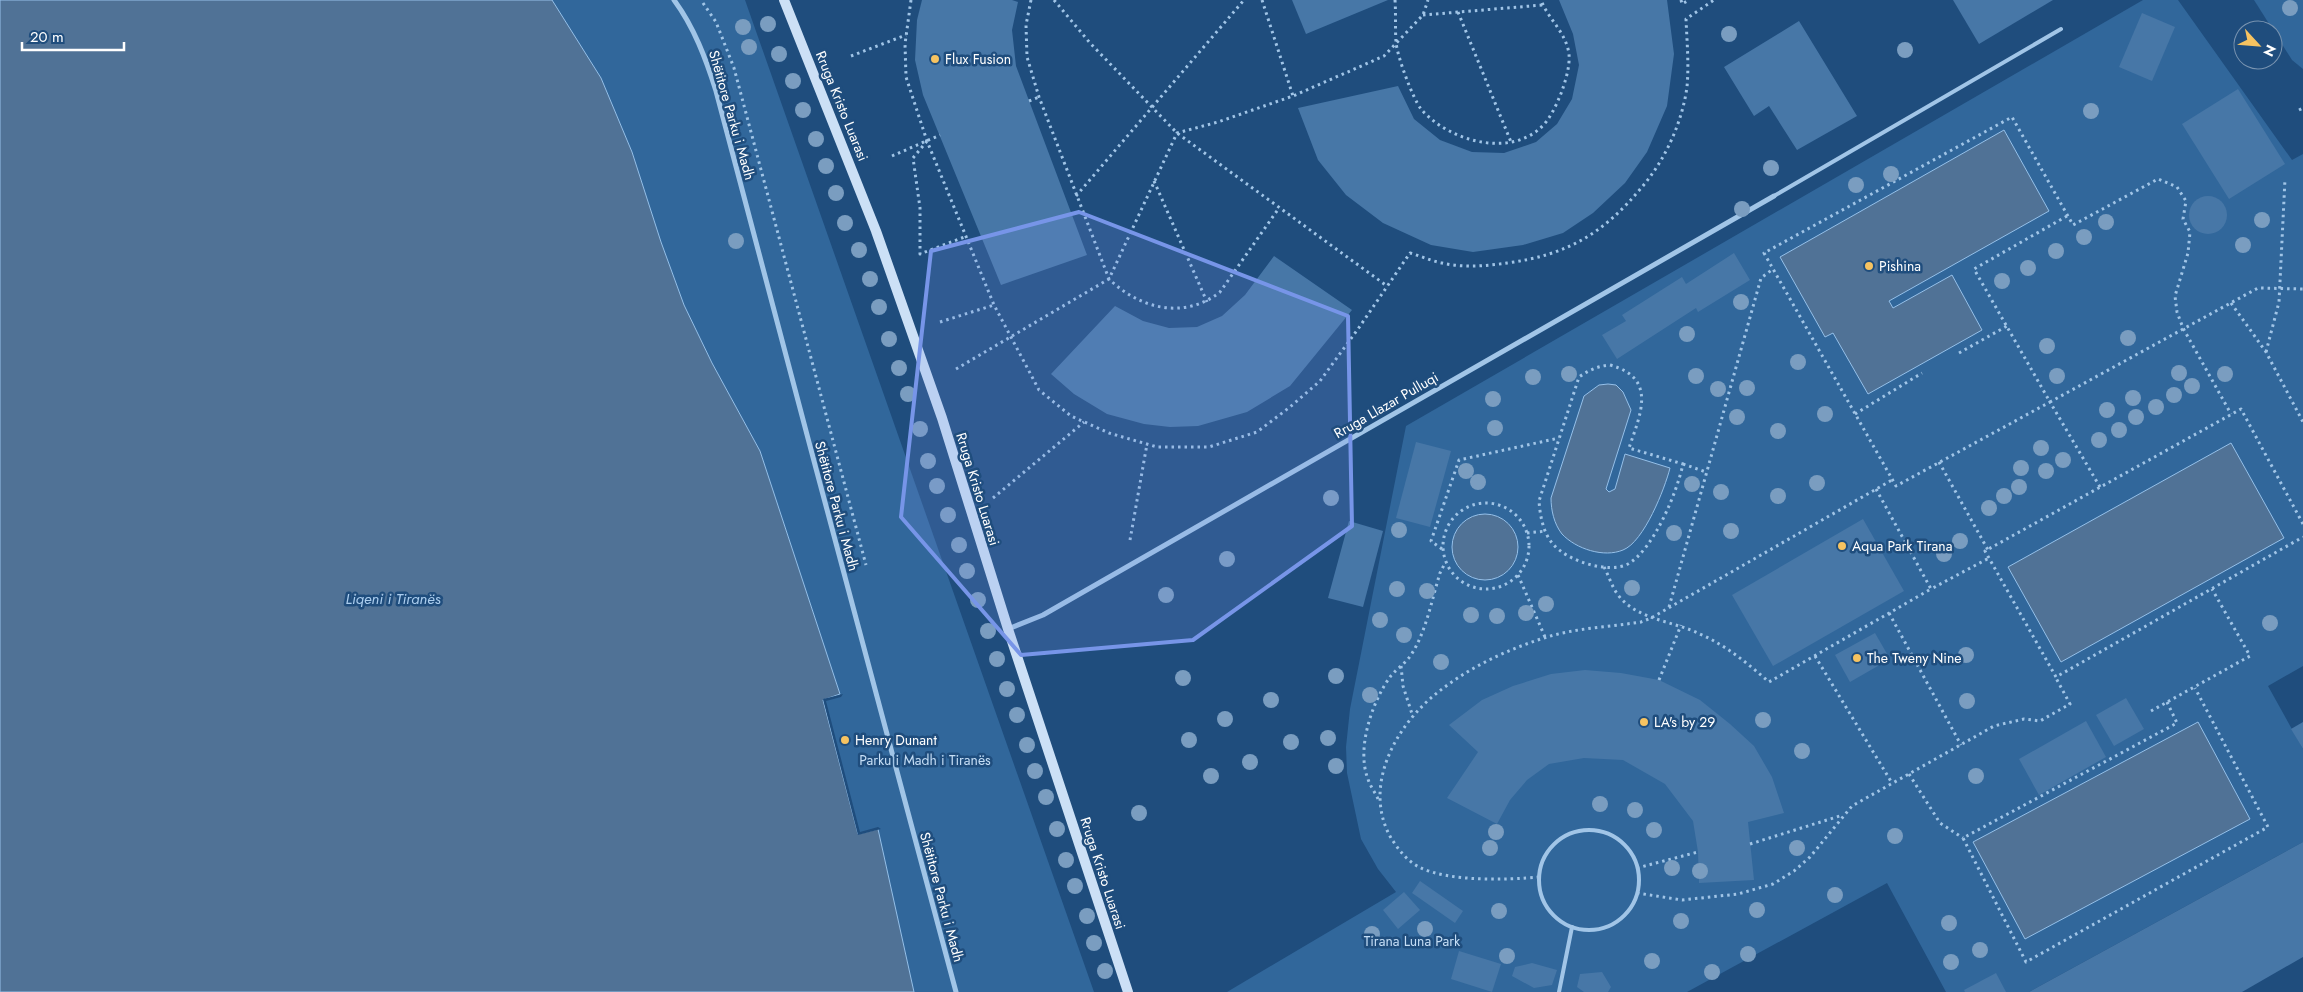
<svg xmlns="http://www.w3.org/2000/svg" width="2303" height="992" font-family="Jost,sans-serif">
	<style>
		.green { fill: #31679b }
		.water { fill: #507296; stroke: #95c0e9 }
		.pier { fill: #1f4d7d }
		.building { fill: #4777a7 }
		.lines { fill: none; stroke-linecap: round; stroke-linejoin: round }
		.path { stroke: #a1c5e7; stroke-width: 3; stroke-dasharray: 2.5 4; stroke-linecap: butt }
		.lane { stroke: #a1c5e7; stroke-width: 4 }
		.street { stroke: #a1c5e7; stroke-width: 5 }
		.secondary { stroke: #cce0f6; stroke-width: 10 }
		.tree { fill: #7a9dc0 }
		.marked { fill: #7795e8; fill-opacity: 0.2; stroke: #7795e8; stroke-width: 4; stroke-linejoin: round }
		.poi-dot { fill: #f6c361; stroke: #1f4d7d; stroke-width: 2 }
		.labels { text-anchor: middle; stroke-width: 5; stroke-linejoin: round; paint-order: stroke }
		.poi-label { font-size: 14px; fill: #fff; stroke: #1f4d7d; text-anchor: start }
		.street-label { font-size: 14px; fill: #fff; stroke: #1f4d7d }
		.park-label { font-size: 14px; fill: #c5def6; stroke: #1f4d7d }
		.water-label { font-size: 15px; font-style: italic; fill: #acceef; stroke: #1f4d7d }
	</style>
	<rect width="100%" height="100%" fill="#1f4d7d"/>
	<!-- green -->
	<g class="green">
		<polygon points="552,0 745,0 1094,992 914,992 878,830 858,835 823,699 840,694 760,451 712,363 684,305 661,242 632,152 601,78"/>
		<polygon points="2143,0 2178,0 2292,160 2303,154 2303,666 2268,686 2303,749 2303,842 2029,992 1946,992 1887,883 1687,992 1227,992 1396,892 1378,869 1361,839 1347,773 1346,747 1350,709 1406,426"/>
		<polygon points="2254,0 2303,0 2303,69 2292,60"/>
	</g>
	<!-- water -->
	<g class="water">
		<polygon points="0,0 552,0 601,78 632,152 661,242 684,305 712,363 760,451 840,694 823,700 858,834 878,829 914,992 0,992"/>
		<polygon points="2004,130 2049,211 1889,301 1893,308 1952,275 1982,330 1868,394 1833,333 1825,337 1780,257"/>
		<path d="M1608,384l8,1 7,7 8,18 -25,79 3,3 6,-3 10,-35 45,14c-5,20 -26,74 -47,82 -19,8 -47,-1 -61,-16 -8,-10 -11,-24 -11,-36l33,-102 15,-11z"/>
		<polygon points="2231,443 2284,538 2061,662 2008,567"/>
		<circle cx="1485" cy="547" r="33"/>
		<polygon points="2198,722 2250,819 2025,939 1973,842"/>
	</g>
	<!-- pier -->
	<polygon class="pier" points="843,694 841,697 826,701 860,832 878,827 881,829 858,835 823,699"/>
	<!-- building -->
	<g class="building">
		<polygon points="922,0 1012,0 1018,2 1012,30 1016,66 1087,255 1001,285 923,95 915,60 917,20"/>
		<polygon points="1292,0 1388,0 1306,34"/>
		<polygon points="1559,0 1667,0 1674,54 1667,106 1647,152 1625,183 1593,213 1563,233 1523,245 1473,252 1431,245 1383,223 1346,195 1318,160 1298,108 1398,86 1414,119 1440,140 1472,152 1504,153 1536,142 1557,124 1572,99 1579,65 1573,34"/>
		<polygon points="1953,0 2053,0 1979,44"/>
		<polygon points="2142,13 2175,27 2152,81 2119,67"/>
		<polygon points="1799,21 1857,116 1797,150 1769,106 1754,116 1724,67"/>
		<polygon points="2238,89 2285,164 2229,199 2182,124"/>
		<circle cx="2208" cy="215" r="19"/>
		<polygon points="1734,253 1750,280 1698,312 1696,308 1617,359 1602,335 1626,321 1622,315 1682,277 1686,284"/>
		<polygon points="1274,256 1352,310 1290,386 1247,412 1198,426 1170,427 1144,424 1107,414 1074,394 1051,374 1115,306 1143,321 1169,328 1197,327 1222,316 1245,295"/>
		<polygon points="1416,442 1451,451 1430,527 1396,518"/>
		<polygon points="1863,519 1904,591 1773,666 1732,595"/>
		<polygon points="1349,521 1383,531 1363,607 1328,598"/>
		<polygon points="1875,633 1890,659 1850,682 1835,655"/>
		<polygon points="1585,670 1621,673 1659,680 1700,700 1730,724 1754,746 1772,777 1784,813 1748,822 1754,880 1699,883 1698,852 1693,821 1665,784 1623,760 1584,758 1549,764 1527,780 1510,800 1497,824 1447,798 1478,752 1449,725 1482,700 1513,686 1551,674"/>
		<polygon points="2126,698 2144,729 2114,746 2096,715"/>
		<polygon points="2086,721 2106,757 2039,795 2019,759"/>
		<polygon points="2303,722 2303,749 2291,729"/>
		<polygon points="2303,842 2303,957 2242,992 2029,992"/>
		<polygon points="1420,881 1463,911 1455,923 1412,893"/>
		<polygon points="1404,892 1420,910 1398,929 1383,910"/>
		<polygon points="1459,951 1501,964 1492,992 1451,979"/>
		<polygon points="1532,963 1557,970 1552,985 1534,988 1512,976 1515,967"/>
		<polygon points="1602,972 1611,987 1608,992 1584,992 1577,987 1580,974"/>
		<polygon points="1996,973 2006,992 1965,992 1964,990"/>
	</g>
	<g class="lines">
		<!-- path -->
		<g class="path">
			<path d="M911,0l-6,44 1,33 21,64 67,164 45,85 32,26 38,17 48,14h52l48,-15 33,-25 30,-26 38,-52 52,-76c11,3 21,8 32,10 21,5 45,3 65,0 60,-8 96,-29 135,-76 23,-27 40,-64 45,-100 2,-22 0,-45 -1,-68l28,-19"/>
			<path d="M1031,0l-5,25 1,32 12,40 70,182c31,30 75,41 111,13l59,-84"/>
			<polyline points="1054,0 1090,43 1177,133 1387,286"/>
			<polyline points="1262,0 1293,96"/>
			<path d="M1395,0c1,14 0,28 1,42 1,14 17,57 25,67 28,33 94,51 125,13 7,-9 12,-21 16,-31 4,-12 8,-25 7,-37 -3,-22 -21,-35 -28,-54"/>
			<polyline points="1681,0 1682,4 1689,0"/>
			<polyline points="703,3 716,22 734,68 866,565"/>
			<polyline points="1458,12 1511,142"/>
			<polyline points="1423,15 1543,5"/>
			<polyline points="851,56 906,35"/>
			<polyline points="1029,101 1039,97"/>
			<polyline points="2299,110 2303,108"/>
			<polyline points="927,141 913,158 920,208 920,254 967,236"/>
			<polyline points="892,156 940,135"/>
			<polyline points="1154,181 1207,302"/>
			<polyline points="1076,196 1244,0"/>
			<polyline points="2067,216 1974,269 2050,402 2258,288 2303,289"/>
			<polyline points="2231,303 2266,352 2303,422"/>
			<polyline points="940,322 994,305"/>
			<polyline points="2266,352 2279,302 2285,179"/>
			<polyline points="1959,353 2007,326"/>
			<path d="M1610,365c48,13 30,50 19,83l54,16c-6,28 -29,85 -55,100 -20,10 -61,-3 -75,-20 -10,-11 -13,-29 -14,-43l40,-124c10,-7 19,-11 31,-12z"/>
			<polyline points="956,369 1109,279 1177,133 1218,122 1293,96 1384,56 1423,15 1428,0"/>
			<polyline points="1855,414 1922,373"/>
			<polyline points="1939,462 1988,550"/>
			<polyline points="1683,464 1706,472"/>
			<polyline points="2100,487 2050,402 1896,486 1764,253 2012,117 2073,225 2158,179 2177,187 2186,201 2183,219 2190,232 2188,253 2175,296 2177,312 2183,328 2231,414"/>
			<polyline points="1876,489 1931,589 1989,558"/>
			<polyline points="993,498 1084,422"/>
			<circle cx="1486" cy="546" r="43"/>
			<polyline points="2303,524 2241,409 1985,551 2056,677 2303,537"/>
			<polyline points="1527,533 1546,531"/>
			<polyline points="1130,540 1147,444"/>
			<polyline points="1442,549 1431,541 1459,460 1559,438"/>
			<path d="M1604,567c5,9 8,20 14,28 19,25 56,26 82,39 27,12 47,29 69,48l162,-93"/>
			<polyline points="1518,575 1545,637"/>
			<polyline points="1669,607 1761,278 1773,269"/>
			<polyline points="1889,613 1961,745"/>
			<polyline points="1815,656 1892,783"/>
			<polyline points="1401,666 1403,686 1413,717"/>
			<polyline points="1659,680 1681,625"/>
			<polyline points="2167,702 2177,723 1963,838 2026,962 2268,827 2195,688"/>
			<polyline points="2151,711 2250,656 2212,589"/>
			<polyline points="1909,774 1940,823 1963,838"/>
			<path d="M1378,799c-3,-7 -8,-13 -10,-20 -12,-30 4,-77 22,-102 6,-8 15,-13 21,-22 15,-23 21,-56 29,-82l5,-10"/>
			<polyline points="1750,844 1843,815"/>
			<polyline points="1637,868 1698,852"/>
			<path d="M1539,877c-33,3 -90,5 -120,-10 -12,-6 -21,-18 -28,-29 -29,-51 4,-112 46,-145 31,-25 69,-43 107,-55 30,-10 65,-11 97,-16l10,-4 241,-138"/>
			<polyline points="1637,893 1682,900 1738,894 1773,884 1794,871 1810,857 1852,806 1994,726 2024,719 2040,721 2070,704 2056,678"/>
		</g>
		<!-- lane -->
		<g class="lane">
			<polyline points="1774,196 2061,29"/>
			<circle cx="1589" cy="880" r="50"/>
			<polyline points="1559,992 1572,927"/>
		</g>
		<!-- street -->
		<g class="street">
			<path d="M674,0c20,27 32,59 42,91 78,301 161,600 240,901"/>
			<polyline points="1008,629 1043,615 1774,196"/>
		</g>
		<!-- secondary -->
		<polyline class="secondary" points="784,0 876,231 942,418 1008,629 1128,992"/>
	</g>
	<!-- trees -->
	<g class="tree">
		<circle cx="2290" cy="8" r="8"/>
		<circle cx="768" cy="24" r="8"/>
		<circle cx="743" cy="27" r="8"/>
		<circle cx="1729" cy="34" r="8"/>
		<circle cx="749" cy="47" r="8"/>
		<circle cx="1905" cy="50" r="8"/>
		<circle cx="779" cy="54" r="8"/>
		<circle cx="793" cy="81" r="8"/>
		<circle cx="803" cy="110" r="8"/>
		<circle cx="2091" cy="111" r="8"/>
		<circle cx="816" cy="139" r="8"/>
		<circle cx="826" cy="166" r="8"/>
		<circle cx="1771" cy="168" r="8"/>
		<circle cx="1891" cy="174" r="8"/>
		<circle cx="1856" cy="185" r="8"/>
		<circle cx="836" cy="193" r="8"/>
		<circle cx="1742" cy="209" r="8"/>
		<circle cx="2262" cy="220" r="8"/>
		<circle cx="2106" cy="222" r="8"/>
		<circle cx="845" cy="223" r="8"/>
		<circle cx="2084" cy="237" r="8"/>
		<circle cx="736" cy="241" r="8"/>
		<circle cx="2243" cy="245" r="8"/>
		<circle cx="859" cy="250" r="8"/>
		<circle cx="2056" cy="251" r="8"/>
		<circle cx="2028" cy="268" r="8"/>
		<circle cx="870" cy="279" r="8"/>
		<circle cx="2002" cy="281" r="8"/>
		<circle cx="1741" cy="302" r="8"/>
		<circle cx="879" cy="307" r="8"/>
		<circle cx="1687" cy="334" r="8"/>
		<circle cx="2128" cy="338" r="8"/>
		<circle cx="889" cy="339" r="8"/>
		<circle cx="2047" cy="346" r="8"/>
		<circle cx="1798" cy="362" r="8"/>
		<circle cx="899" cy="368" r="8"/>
		<circle cx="2179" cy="373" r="8"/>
		<circle cx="1569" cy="374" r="8"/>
		<circle cx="2225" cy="374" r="8"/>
		<circle cx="1696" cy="376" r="8"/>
		<circle cx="2057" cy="376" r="8"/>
		<circle cx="1533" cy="377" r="8"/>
		<circle cx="2192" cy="386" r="8"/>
		<circle cx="1747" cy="388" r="8"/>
		<circle cx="1718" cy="389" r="8"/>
		<circle cx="908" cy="394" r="8"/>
		<circle cx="2174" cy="395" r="8"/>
		<circle cx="2133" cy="398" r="8"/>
		<circle cx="1493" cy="399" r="8"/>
		<circle cx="2156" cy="407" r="8"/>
		<circle cx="2107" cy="410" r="8"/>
		<circle cx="1825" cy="414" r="8"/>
		<circle cx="1737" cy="417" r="8"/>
		<circle cx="2136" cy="417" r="8"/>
		<circle cx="1495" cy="428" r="8"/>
		<circle cx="920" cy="429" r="8"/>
		<circle cx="2119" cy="430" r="8"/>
		<circle cx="1778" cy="431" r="8"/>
		<circle cx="2099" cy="440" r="8"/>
		<circle cx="2041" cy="448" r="8"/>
		<circle cx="2063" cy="460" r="8"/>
		<circle cx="928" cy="461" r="8"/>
		<circle cx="2021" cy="468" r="8"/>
		<circle cx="1466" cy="471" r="8"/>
		<circle cx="2046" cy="471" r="8"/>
		<circle cx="1478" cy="482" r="8"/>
		<circle cx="1817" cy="483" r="8"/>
		<circle cx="1692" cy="484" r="8"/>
		<circle cx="937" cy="486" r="8"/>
		<circle cx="2019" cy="487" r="8"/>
		<circle cx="1721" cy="492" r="8"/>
		<circle cx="1778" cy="496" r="8"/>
		<circle cx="2004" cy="496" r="8"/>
		<circle cx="1331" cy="498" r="8"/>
		<circle cx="1989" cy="508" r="8"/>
		<circle cx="948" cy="515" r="8"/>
		<circle cx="1399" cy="530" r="8"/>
		<circle cx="1731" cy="531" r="8"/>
		<circle cx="1674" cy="533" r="8"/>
		<circle cx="1960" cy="541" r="8"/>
		<circle cx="959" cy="545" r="8"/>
		<circle cx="1944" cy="554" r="8"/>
		<circle cx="1227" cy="559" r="8"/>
		<circle cx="967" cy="571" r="8"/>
		<circle cx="1632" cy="588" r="8"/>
		<circle cx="1397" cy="589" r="8"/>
		<circle cx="1427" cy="591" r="8"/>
		<circle cx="1166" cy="595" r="8"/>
		<circle cx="978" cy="600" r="8"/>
		<circle cx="1546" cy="604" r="8"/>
		<circle cx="1526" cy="613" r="8"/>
		<circle cx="1471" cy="615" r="8"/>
		<circle cx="1497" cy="616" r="8"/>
		<circle cx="1380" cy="620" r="8"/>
		<circle cx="2270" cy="623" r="8"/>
		<circle cx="988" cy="631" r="8"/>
		<circle cx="1404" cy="635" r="8"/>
		<circle cx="1966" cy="655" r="8"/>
		<circle cx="997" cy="659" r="8"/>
		<circle cx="1441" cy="662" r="8"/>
		<circle cx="1336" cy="676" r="8"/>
		<circle cx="1183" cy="678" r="8"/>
		<circle cx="1007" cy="689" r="8"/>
		<circle cx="1370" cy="695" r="8"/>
		<circle cx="1271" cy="700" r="8"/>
		<circle cx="1967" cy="701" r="8"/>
		<circle cx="1017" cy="715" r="8"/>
		<circle cx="1225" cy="719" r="8"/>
		<circle cx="1763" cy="720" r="8"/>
		<circle cx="1328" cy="738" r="8"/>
		<circle cx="1189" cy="740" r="8"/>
		<circle cx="1291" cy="742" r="8"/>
		<circle cx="1027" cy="745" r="8"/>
		<circle cx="1802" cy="751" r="8"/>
		<circle cx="1250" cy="762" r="8"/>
		<circle cx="1336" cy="766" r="8"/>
		<circle cx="1035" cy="771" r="8"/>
		<circle cx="1211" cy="776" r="8"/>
		<circle cx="1976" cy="776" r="8"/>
		<circle cx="1046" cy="797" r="8"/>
		<circle cx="1600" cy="804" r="8"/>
		<circle cx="1635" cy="810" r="8"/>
		<circle cx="1139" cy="813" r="8"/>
		<circle cx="1057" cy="829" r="8"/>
		<circle cx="1654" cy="830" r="8"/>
		<circle cx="1496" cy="832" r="8"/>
		<circle cx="1895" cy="836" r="8"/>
		<circle cx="1490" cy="848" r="8"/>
		<circle cx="1797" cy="848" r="8"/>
		<circle cx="1066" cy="860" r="8"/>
		<circle cx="1672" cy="868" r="8"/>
		<circle cx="1700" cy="871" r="8"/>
		<circle cx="1075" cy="886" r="8"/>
		<circle cx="1835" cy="895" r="8"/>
		<circle cx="1757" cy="910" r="8"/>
		<circle cx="1499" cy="911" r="8"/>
		<circle cx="1087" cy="916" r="8"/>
		<circle cx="1681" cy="921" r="8"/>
		<circle cx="1949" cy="923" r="8"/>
		<circle cx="1425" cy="929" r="8"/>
		<circle cx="1372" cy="934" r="8"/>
		<circle cx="1094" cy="943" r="8"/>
		<circle cx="1980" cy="950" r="8"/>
		<circle cx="1748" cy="954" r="8"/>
		<circle cx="1507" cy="956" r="8"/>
		<circle cx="1652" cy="961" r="8"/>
		<circle cx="1951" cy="962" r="8"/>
		<circle cx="1105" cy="971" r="8"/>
		<circle cx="1712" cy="972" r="8"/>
	</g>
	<!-- marked area -->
	<path class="marked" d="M1079,212l269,104 4,210 -159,114 -172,15 -120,-138 30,-266z"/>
	<!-- markers -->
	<g class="poi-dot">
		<circle cx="935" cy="59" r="5"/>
		<circle cx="1869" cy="266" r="5"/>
		<circle cx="1842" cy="546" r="5"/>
		<circle cx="1857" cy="658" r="5"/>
		<circle cx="1644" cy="722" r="5"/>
		<circle cx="845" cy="740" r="5"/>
	</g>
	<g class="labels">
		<!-- poi labels -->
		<g class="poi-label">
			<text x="945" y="64">Flux Fusion</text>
			<text x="1879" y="271">Pishina</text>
			<text x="1852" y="551">Aqua Park Tirana</text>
			<text x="1867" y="663">The Tweny Nine</text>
			<text x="1654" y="727">LA's by 29</text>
			<text x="855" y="745">Henry Dunant</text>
		</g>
		<!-- street labels -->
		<g class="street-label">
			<text transform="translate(842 106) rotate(68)" y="5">Rruga Kristo Luarasi</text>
			<text transform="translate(732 115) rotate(74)" y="5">Shëtitore Parku i Madh</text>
			<text transform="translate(1386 405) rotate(-30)" y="5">Rruga Llazar Pulluqi</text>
			<text transform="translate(978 489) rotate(73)" y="5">Rruga Kristo Luarasi</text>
			<text transform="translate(837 506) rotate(75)" y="5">Shëtitore Parku i Madh</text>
			<text transform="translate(1103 873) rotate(72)" y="5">Rruga Kristo Luarasi</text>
			<text transform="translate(942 897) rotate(75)" y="5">Shëtitore Parku i Madh</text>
		</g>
		<!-- park labels -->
		<g class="park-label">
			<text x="925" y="765">Parku i Madh i Tiranës</text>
			<text x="1412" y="946">Tirana Luna Park</text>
		</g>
		<!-- water labels -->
		<g class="water-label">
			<text x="393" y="604">Liqeni i Tiranës</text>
		</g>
	</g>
	<!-- north arrow -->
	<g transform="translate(2258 45) rotate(116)"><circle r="24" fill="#1f4d7d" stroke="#7994b1"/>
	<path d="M0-4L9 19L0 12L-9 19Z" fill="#f6c361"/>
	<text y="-8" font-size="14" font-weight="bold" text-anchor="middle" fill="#ffffff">N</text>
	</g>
	<!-- scale -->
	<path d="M22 42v8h102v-8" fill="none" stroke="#ffffff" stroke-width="2.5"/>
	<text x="30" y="42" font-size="15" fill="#ffffff" stroke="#1f4d7d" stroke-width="4" paint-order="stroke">20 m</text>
</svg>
